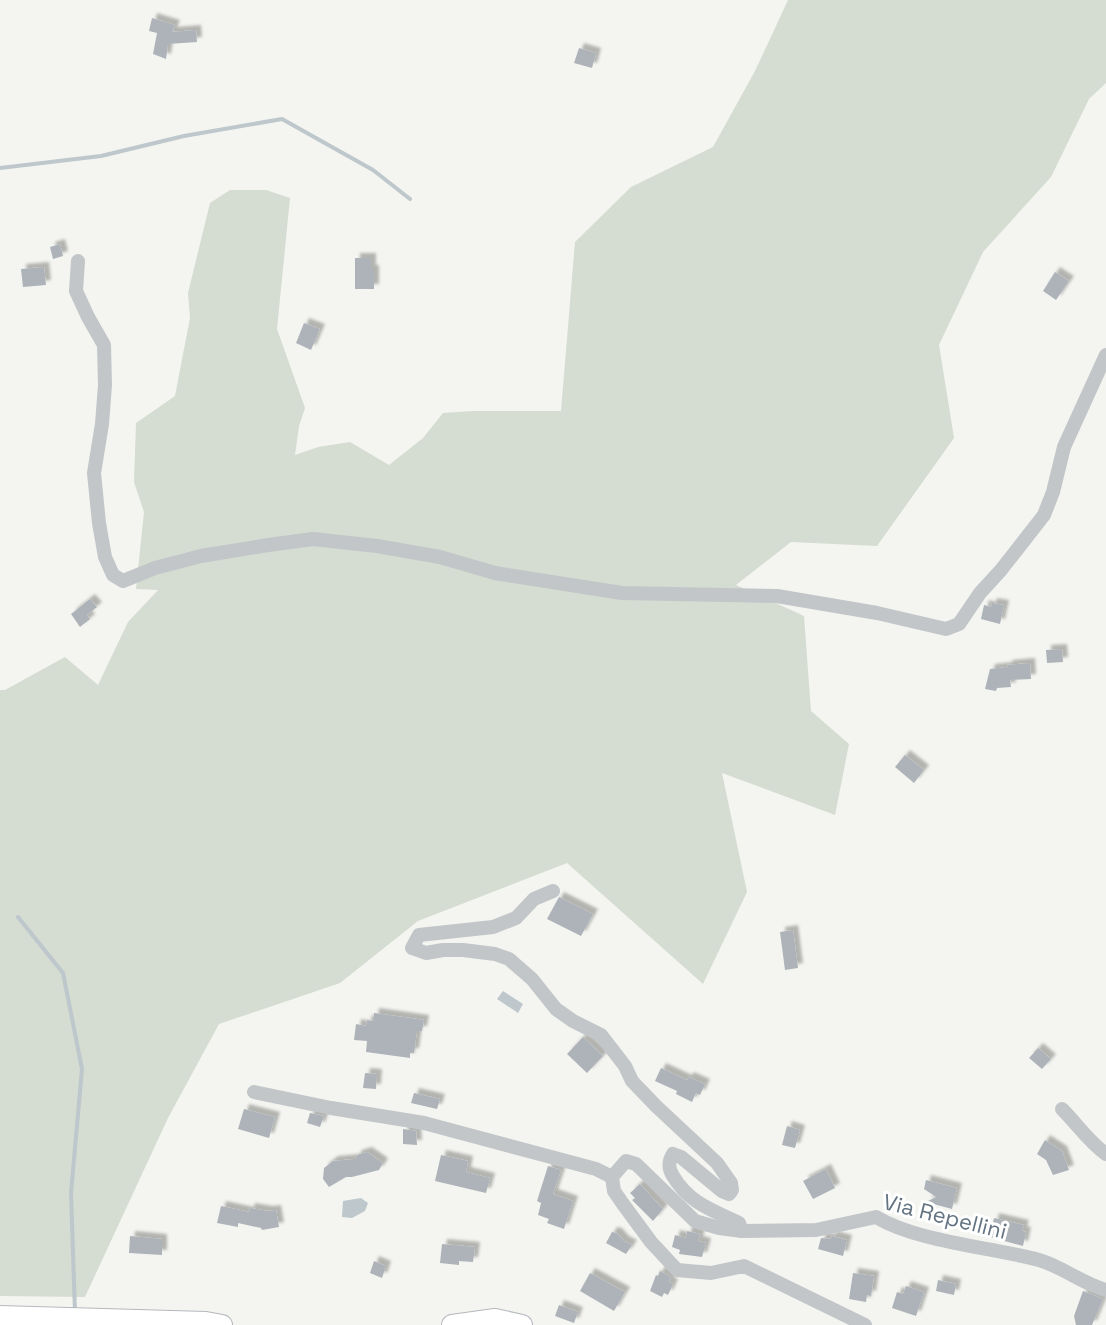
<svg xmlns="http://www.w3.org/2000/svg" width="1106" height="1325" font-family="'Space Grotesk',sans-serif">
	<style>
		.green { fill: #d5dcd1 }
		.water { fill: #bdc7cc }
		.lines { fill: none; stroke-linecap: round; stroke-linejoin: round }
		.stream { stroke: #bdc7cc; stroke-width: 4 }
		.building { fill: #adb3b9; filter: url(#shadow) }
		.secondary-casing { stroke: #b4b9be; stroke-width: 22 }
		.minor { stroke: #c2c6c9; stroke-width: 14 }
		.secondary { stroke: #fff; stroke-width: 20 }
		.labels { text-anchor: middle; stroke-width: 6; stroke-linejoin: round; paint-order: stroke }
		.street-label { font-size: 22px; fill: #637382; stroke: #fff }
	</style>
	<defs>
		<filter id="shadow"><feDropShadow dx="5" dy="-5" stdDeviation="1.5" flood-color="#0004"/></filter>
	</defs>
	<rect width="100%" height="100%" fill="#f4f5f0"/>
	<!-- green -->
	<polygon class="green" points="788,0 1106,0 1106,83 1089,99 1051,177 983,252 939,345 954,438 877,546 791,542 736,585 804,616 811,711 849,744 835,815 722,773 747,892 703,984 567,863 418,921 340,983 219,1024 168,1118 85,1297 0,1296 0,690 5,690 65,657 98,685 128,622 158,590 136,589 144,512 134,482 136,423 175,396 190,318 188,293 210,203 230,190 266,190 290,198 277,329 305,408 299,426 295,455 318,447 350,442 389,465 423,438 443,413 473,411 561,411 575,242 631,187 713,147 755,71"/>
	<!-- water -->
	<g class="water">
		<polygon points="503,991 523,1004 518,1013 497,999"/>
		<polygon points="361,1198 368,1203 365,1211 352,1218 342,1217 343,1201"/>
	</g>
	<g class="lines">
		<!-- stream -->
		<g class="stream">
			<polyline points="0,168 101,156 184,136 282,119 373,170 410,199"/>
			<polyline points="18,917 63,973 82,1069 71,1193 75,1312"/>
		</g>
	</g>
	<!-- building -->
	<g class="building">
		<polygon points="152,18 175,25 172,32 196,30 197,42 168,44 166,59 153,54 157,33 149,31"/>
		<polygon points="579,48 596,53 592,68 574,63"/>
		<polygon points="60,244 63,256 53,259 50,247"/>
		<polygon points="355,258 371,258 371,270 374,270 374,289 355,289"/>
		<polygon points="44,267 46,285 23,287 21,269"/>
		<polygon points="1055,272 1069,281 1056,300 1043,291"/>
		<polygon points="304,323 320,329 311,350 296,343"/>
		<polygon points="90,599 97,607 87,615 90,619 80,627 71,614"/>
		<polygon points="992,603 1004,605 1000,624 981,619 984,605 991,607"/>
		<polygon points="1062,649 1063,662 1047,663 1046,650"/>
		<polygon points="1030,663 1031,679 1010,680 1011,687 997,688 996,691 985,689 990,669 1008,667 1007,665"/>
		<polygon points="905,755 924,770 914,783 895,767"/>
		<polygon points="559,897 593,914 581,936 547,919"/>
		<polygon points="793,930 798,968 785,970 780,932"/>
		<polygon points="374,1013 424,1020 422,1031 417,1031 414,1053 410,1053 410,1058 366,1052 367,1041 354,1040 356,1024 366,1026 367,1020 373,1021"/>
		<polygon points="583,1037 603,1056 587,1073 567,1054"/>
		<polygon points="1038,1048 1051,1059 1042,1069 1029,1058"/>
		<polygon points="661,1068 687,1080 689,1077 705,1084 700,1095 696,1093 692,1102 676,1094 677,1091 655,1081"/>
		<polygon points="365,1073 377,1074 376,1089 363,1088"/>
		<polygon points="414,1093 440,1099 437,1109 411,1103"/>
		<polygon points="244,1109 275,1117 269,1138 238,1129"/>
		<polygon points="310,1113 324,1116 320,1127 307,1123"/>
		<polygon points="787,1126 800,1130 795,1148 782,1145"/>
		<polygon points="403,1129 416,1131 417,1145 403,1144"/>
		<polygon points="1045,1140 1062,1151 1069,1170 1053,1175 1046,1160 1037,1154"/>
		<polygon points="367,1152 383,1163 379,1170 352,1177 346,1177 329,1187 323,1179 324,1168 333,1161 355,1159 357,1155"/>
		<polygon points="441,1155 468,1161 466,1172 490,1178 486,1193 435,1181"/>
		<polygon points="548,1166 561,1170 553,1194 573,1201 564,1229 547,1223 549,1219 538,1215 541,1203 537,1201"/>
		<polygon points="826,1169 835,1188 813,1199 803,1181"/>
		<polygon points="926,1180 957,1188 952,1209 926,1202 936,1197 924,1189"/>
		<polygon points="640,1184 663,1209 653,1221 632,1200 635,1198 630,1193"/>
		<polygon points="221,1206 249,1212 250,1208 268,1211 276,1210 279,1227 262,1230 261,1228 238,1223 238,1227 217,1223"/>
		<polygon points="994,1218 1024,1225 1022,1231 1026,1232 1023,1246 990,1237"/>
		<polygon points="687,1231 700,1234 698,1241 706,1243 702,1257 679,1254 680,1250 672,1247 675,1235 686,1238"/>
		<polygon points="612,1232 617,1233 624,1241 632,1245 626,1254 606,1243"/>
		<polygon points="130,1236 162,1239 162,1255 129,1253"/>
		<polygon points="832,1236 847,1240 843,1256 818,1249 821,1238 831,1239"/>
		<polygon points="442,1244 475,1247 473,1262 459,1261 459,1265 440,1263"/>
		<polygon points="374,1261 386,1266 382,1278 370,1273"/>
		<polygon points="660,1271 671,1277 669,1282 673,1284 668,1295 664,1293 662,1297 650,1291 656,1275 658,1276"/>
		<polygon points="590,1273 625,1292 614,1311 580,1291"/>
		<polygon points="853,1273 874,1276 871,1296 867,1295 866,1302 849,1299"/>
		<polygon points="938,1280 956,1284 954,1295 936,1291"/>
		<polygon points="906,1286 924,1292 916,1316 892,1308 897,1292 903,1294"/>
		<polygon points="1083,1291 1103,1299 1092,1325 1076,1325 1074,1316"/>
		<polygon points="559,1305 578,1312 574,1323 555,1316"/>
	</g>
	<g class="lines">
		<defs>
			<g id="secondary">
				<polyline points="0,1316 206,1322 222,1325"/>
				<polyline points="452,1325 495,1319 522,1325"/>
			</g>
		</defs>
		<!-- secondary casing -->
		<use href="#secondary" class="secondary-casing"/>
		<!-- minor -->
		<g class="minor">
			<polyline points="78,261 76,291 88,317 104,345 105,385 102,424 94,473 99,523 105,557 113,575 123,581 155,568 201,556 268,545 313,539 377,546 440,557 495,573 622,593 777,596 877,613 946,629 959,624 980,593 1001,570 1044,515 1053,492 1064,447 1106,355"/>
			<path d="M553,891l-19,8 -18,19 -23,9 -74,8 -7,13 14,5 17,-3h20l32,4 14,5 23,20 24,30 17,12 28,14 24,31 7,15 24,25 61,57 14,20 1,7 -3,4 -7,-3 -41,-34 -8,-3c-5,8 -5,14 0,22 16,27 39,34 66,47l3,8"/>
			<polyline points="254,1092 331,1108 424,1123 596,1169 612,1177"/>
			<path d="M1062,1109c16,16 26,32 44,45"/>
			<path d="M865,1325l-121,-59 -33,7 -34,-3 -26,-28 -28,-38 -9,-13 -2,-14 14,-16 10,3 59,57 24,7 23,3 74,-1 60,-13c42,25 114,30 163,43 24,7 44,24 67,30"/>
		</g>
		<!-- secondary -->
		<use href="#secondary" class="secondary"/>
	</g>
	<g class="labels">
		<!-- street labels -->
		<g class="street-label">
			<text transform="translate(945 1216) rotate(14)" y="8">Via Repellini</text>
		</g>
	</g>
</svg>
